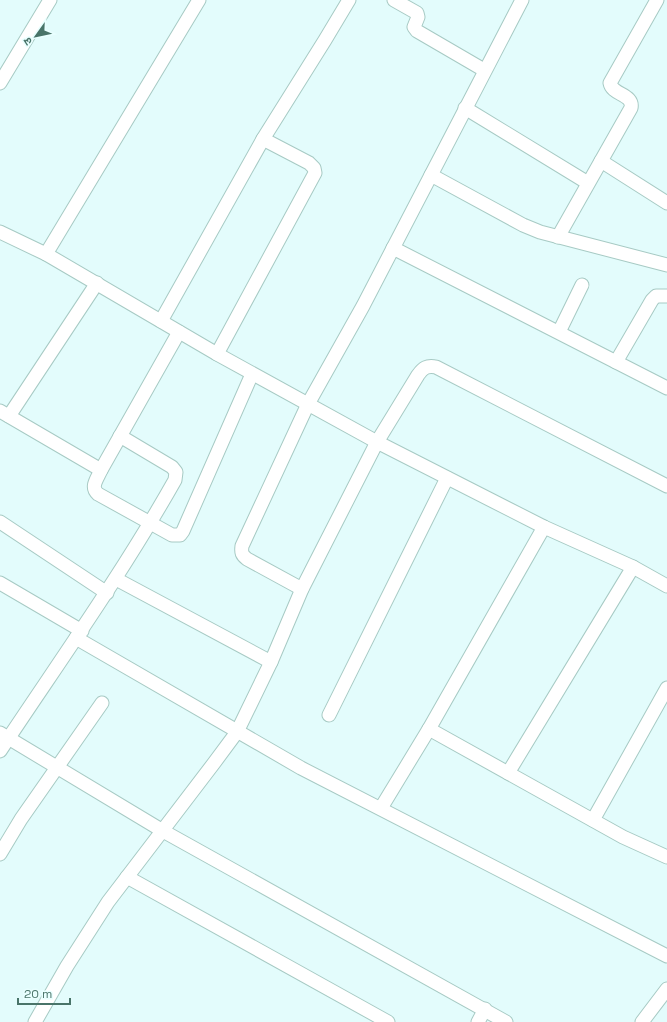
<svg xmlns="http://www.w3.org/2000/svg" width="667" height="1022" font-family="'Space Grotesk','Noto Sans Devanagari',sans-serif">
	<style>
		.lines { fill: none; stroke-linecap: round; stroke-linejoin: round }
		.street-casing { stroke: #a7cac4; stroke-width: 15 }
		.street { stroke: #fff; stroke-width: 13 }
	</style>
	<rect width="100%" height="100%" fill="#e3fcfc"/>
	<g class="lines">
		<defs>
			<g id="street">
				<polyline points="394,0 417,13 418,17 414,27 417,31 484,70"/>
				<polyline points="0,83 50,0"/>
				<polyline points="465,108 588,183"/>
				<polyline points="601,161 667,203"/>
				<polyline points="431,175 523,225 540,232 667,265"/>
				<polyline points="0,232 46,254 217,354 377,442 544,527 633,567 667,586"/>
				<path d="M558,237l73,-129c3,-14 -19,-13 -21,-25l47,-83"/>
				<polyline points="393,248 667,388"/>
				<polyline points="46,254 199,0"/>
				<polyline points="161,321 263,139 325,40 349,0"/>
				<path d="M179,332l-78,138c-4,9 -11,17 -3,24l74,41h8l3,-4 69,-157"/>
				<polyline points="559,332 582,285"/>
				<polyline points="217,354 315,173 314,168 309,163 263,139"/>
				<polyline points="616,362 652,300 656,296 667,296"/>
				<polyline points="0,411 101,470"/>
				<polyline points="9,416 97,283"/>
				<polyline points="0,522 107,593"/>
				<polyline points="116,579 271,662"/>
				<polyline points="0,583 82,631"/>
				<path d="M302,589l-55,-30c-5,-4 -6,-6 -5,-13l66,-142 55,-98 159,-306"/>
				<polyline points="76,638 301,768 667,956"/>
				<polyline points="329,715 447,478"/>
				<polyline points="429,729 623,837 667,857"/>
				<polyline points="0,733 163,831 506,1022"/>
				<path d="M0,751c59,-89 122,-177 175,-271l1,-8 -4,-5 -52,-31"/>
				<polyline points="508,773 633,567"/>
				<polyline points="381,808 429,729 544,527"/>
				<polyline points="593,820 667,688"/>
				<polyline points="0,854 21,819 102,703"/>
				<polyline points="127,877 388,1022"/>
				<path d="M35,1022l32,-56 41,-64 106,-139 23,-31 34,-70 31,-73 75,-147 41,-67c5,-7 9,-10 18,-8l231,119"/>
				<polyline points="478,1022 485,1009"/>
				<polyline points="642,1022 667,989"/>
			</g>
		</defs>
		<!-- street casing -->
		<use href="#street" class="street-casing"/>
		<!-- street -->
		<use href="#street" class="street"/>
	</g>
	<!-- north arrow -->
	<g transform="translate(36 36) rotate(237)" stroke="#e9ffff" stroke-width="3" paint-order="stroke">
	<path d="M0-3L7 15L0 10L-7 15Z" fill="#497469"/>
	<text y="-6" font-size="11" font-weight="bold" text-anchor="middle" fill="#497469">उ</text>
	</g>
	<!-- scale -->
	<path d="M18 998v6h52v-6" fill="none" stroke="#497469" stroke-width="2"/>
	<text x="24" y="998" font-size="12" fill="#497469" stroke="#e9ffff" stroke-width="3" paint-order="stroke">20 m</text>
</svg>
